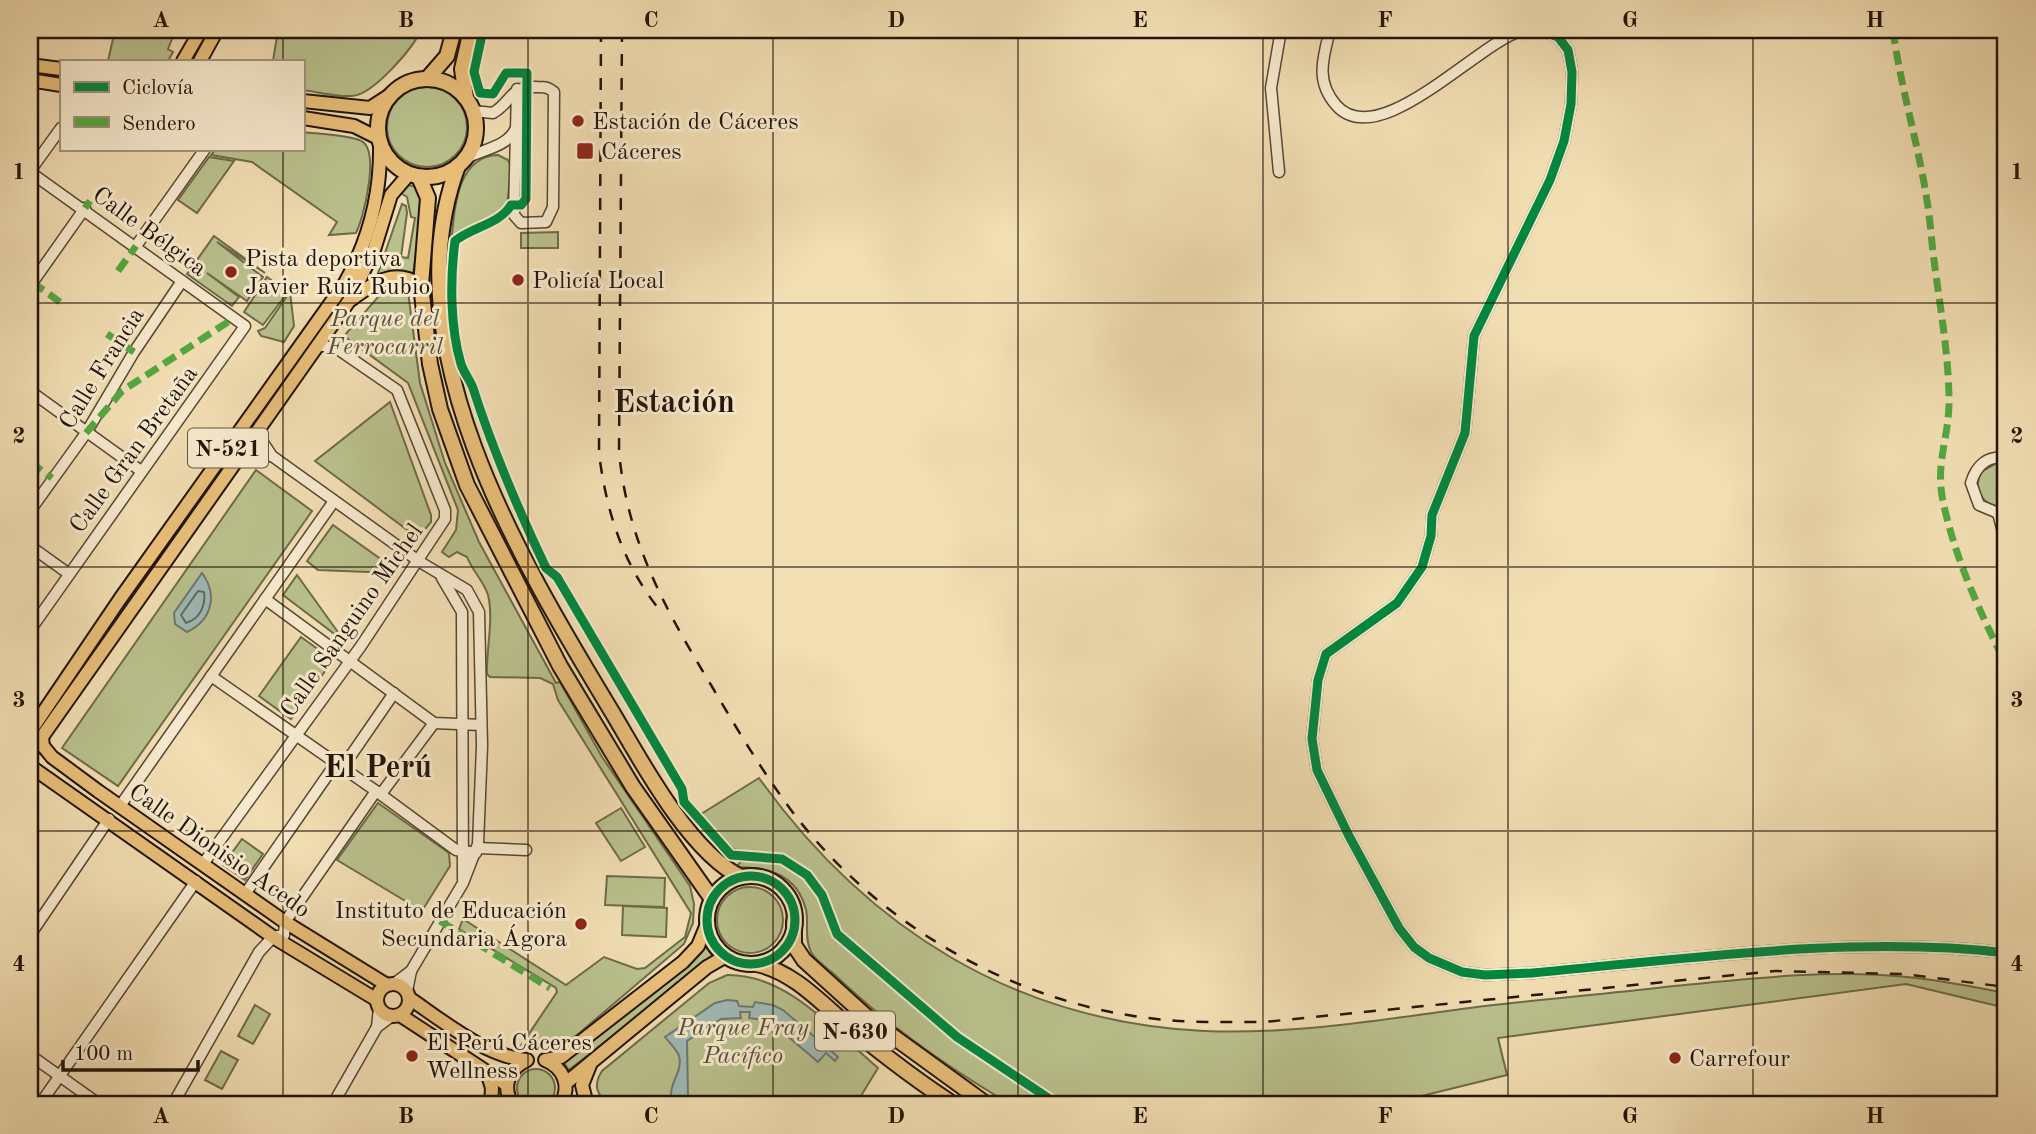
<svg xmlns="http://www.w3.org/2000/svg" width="2036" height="1134" font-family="'Old Standard TT',serif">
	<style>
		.green { fill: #b9c18d; stroke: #6e6a4a; stroke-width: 2 }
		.water { fill: #9fbab7; stroke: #6d7871; stroke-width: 2 }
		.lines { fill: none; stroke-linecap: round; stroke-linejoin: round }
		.shore { stroke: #606760; stroke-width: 2 }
		.minor-casing { stroke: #564633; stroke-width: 13 }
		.major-casing { stroke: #221408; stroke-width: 16 }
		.highway-casing { stroke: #221408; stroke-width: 18 }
		.minor { stroke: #f7eace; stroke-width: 10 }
		.major { stroke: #e9bf7a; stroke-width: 12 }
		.highway { stroke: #e9bf7a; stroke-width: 14 }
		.rail { stroke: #221408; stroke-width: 2.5; stroke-dasharray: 12 12; stroke-linecap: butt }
		.quiet { stroke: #53a841; stroke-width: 7; stroke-dasharray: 14 7; stroke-linecap: butt }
		.cycleway-casing { stroke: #f7eace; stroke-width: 13 }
		.cycleway { stroke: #00873e; stroke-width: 9 }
		.grid { fill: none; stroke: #221408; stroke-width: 2; stroke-opacity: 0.55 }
		.poi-dot { fill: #8f2418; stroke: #f7eace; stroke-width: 2.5 }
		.labels { text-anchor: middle; stroke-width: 6; stroke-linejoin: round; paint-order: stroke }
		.shield { fill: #f7eace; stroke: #625443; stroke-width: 2 }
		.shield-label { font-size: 23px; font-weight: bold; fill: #221408 }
		.poi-label { font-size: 24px; fill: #221408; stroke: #f7eace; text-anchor: start }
		.street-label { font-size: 24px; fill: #221408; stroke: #f7eace }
		.park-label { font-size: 24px; font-style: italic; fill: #575137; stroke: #f7eace }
		.district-label { font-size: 32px; font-weight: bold; fill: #221408; stroke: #f7eace }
		.neatline { fill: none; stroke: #221408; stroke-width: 2.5 }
		.grid-label { font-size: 23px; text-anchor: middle; font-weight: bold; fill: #221408 }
	</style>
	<rect width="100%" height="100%" fill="#f2deb3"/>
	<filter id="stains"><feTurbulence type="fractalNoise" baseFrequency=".00286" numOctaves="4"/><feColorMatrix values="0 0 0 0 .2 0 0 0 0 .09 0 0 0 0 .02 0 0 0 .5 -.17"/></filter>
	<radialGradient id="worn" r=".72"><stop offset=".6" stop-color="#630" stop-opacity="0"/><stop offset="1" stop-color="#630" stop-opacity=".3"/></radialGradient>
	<!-- green -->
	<g class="green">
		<polygon points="115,30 140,30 155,38 171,32 174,34 168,49 173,52 168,61 108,61"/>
		<path d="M278,30h143c-8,18 -48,65 -69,66 -16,1 -34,-4 -49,-6v-29h-30z"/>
		<circle cx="427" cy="127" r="40"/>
		<path d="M303,132c13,2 51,3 60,10 16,12 1,75 -7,91l-27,2 8,-13 -85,-60 -41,-7 5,-6h87z"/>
		<path d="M498,155l10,5 3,6 -4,42 -43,23 -13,14c3,-31 4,-89 47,-90z"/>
		<polygon points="209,157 234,161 197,213 178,200"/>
		<polygon points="408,185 418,187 423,204 413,274 395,271 377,276 402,204 406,206 407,213 401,257 408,258 415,218 411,217 407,197 399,192"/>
		<polygon points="558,232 558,248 521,248 521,233"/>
		<polygon points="214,236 265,273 217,242 263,277 247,301 207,273 239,297 232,306 187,274"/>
		<polygon points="267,277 288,292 263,325 244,312"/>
		<path d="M392,286h9l7,6 12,91 25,80 34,79 77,141 4,-1 42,75 88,129 4,18 -1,19 -9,21 -107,91 -22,14 -37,1 39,-58 -1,-4 -97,-59 4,-10 103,66 38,-28 33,12 8,-1 40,-31 6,-24 -133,-213 -5,-16 -13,-6 -50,-1 -3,-3c-1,-24 7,-55 1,-79 -5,-15 -15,-23 -21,-38l-10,-5 -8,5 -7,-5 14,-22 2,-20 -50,-127 -64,-47 41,-47z"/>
		<polygon points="290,292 294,326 284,342 261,336 258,331 265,328"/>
		<polygon points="390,402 431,515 431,522 418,538 315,461"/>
		<path d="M1999,462l7,1v43c-21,3 -34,-14 -25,-34z"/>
		<polygon points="256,470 312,511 118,786 62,748"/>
		<polygon points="333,525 396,570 393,573 318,570 307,561"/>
		<polygon points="297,575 345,642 283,595"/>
		<polygon points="301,637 333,660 291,719 259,696"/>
		<path d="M759,778c108,151 257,244 445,253 93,4 188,-13 281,-25 60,-7 120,-12 180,-19 80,-8 162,-18 242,-10 33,3 66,10 99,16v15l-100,-24 -408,54 9,37 -118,29h-379c-63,-37 -124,-80 -176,-130 -7,-6 -19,-14 -23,-22 -7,-14 -2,-29 -5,-42 -9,-36 -38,-43 -70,-43l15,-16c-25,3 -38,-18 -53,-35z"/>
		<polygon points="378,803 449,853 450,866 422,911 337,860"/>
		<polygon points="621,808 645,847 621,861 596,823"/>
		<polygon points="242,839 263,854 245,880 223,865"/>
		<polygon points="607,876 665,878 664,907 605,905"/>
		<circle cx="750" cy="920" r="33"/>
		<polygon points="623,906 667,908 666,937 622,935"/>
		<polygon points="706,947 713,957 569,1070 563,1062"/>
		<path d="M727,975c61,-1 107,56 151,93l-22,36h-245c-15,-8 -18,-19 -9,-33l107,-88z"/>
		<polygon points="255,1005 270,1014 253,1044 238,1036"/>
		<polygon points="221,1051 238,1060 222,1089 205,1080"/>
		<circle cx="536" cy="1088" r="19"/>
	</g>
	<!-- water -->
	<g class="water">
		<path d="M202,573c16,22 10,47 -15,59l-12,-8 -1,-11z"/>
		<path d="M727,1000l10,1 2,5 14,1 2,-5 18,3 10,5 55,47 -3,4 -9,-8 -8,9 -48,-41 -21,-3 1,-6h-10l1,6 -20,1 -34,22 1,59 -3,4h-11c-10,-17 10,-31 5,-48 -2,-6 -10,-14 -14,-19l50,-34z"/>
	</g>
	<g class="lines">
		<!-- shore -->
		<path class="shore" d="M198,591l6,1c2,13 -4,27 -18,31l-5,-8z"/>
		<defs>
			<g id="minor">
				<path d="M1330,30c-7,28 -15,51 6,75 43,50 146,-67 188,-75"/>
				<path d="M1541,30l17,7 10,13 4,22 -1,32 -7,37 -14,39 -76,156 -9,97 -33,82 -1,21 -9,31 -25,36 -71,51 -8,26 -6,59 5,31 32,66 50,92 15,19 15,11 33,14 23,3 47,-2c152,-14 324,-38 474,-20"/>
				<path d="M473,111l20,2c20,-12 16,-27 44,-26 8,0 11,0 17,5l-1,115 -7,15 -25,1 -7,-8 3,-126"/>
				<path d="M465,159c17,-10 42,-11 51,-31"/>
				<polyline points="30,171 61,128"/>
				<polyline points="30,172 245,326 30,630"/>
				<polyline points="1279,172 1271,88 1281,30"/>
				<polyline points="136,246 205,149"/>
				<polyline points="30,286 85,208"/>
				<polyline points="30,391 141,471"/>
				<polyline points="259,429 260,438 272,456 420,562 467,590 479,612 482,746 478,844 463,883 411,971"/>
				<polyline points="241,454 259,452 271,456"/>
				<path d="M2006,458c-19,-3 -30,8 -35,25l8,22 19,8h8"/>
				<polyline points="30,511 86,433 134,352 182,281"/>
				<polyline points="1998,513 2006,543"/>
				<polyline points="30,546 69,574"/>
				<polyline points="442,578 462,612 463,879"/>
				<polyline points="265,599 434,723 481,725"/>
				<polyline points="211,676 376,791 456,850 476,853"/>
				<polyline points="343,767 394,693"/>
				<polyline points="381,794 434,723"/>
				<polyline points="120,806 334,501"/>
				<polyline points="477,848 526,850"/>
				<polyline points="203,864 361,646 445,519 445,510 397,390 336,348 317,345"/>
				<polyline points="245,894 336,763"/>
				<polyline points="30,935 109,819"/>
				<polyline points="395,983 411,971 407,991"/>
				<polyline points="377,1027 379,1008"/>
				<polyline points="30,1055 99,1104"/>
				<polyline points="40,1104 196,881"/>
				<polyline points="173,1104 259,952 273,937 284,935 285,922 376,791"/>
				<polyline points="333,1104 377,1027 392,1016"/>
			</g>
			<g id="major">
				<polyline points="183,61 201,30"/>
				<polyline points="200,61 217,30"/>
				<polyline points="30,65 61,69"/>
				<polyline points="30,80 61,85"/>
				<polyline points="303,101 370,108 390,95"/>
				<polyline points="303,118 354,126 378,138"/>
				<path d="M352,299c23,-17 42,-31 69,-14"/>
				<path d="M30,732l90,-133 225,-316c24,-43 36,-88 35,-138"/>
				<polyline points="42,738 43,746 52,757 98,791 285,922 387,985"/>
				<polyline points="30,754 349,301 374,250 391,195 409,174"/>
				<polyline points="30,766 273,937 377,1000"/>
				<circle cx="393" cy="1000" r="16"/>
				<path d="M409,998c34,23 76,58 117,62"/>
				<polyline points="400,1015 507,1085"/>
				<path d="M545,1060c19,8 26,26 16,44"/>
				<polyline points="546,1060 561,1057 683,962 698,946 707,924"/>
				<polyline points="487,1072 492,1088 491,1104"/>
				<polyline points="566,1083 707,967 726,956"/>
				<polyline points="586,1101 582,1085 590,1065"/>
				<path d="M512,1104c-10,-18 -4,-35 15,-44"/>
			</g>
			<g id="highway">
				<circle cx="427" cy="128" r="49"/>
				<polyline points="427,79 447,56 454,30"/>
				<polyline points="466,98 462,69 471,30"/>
				<path d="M458,166c-69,182 66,400 157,551 28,48 76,136 126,160"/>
				<polyline points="419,177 428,198 421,285 430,364 440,409 467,485 560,666 633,787 712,899"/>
				<circle cx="751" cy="920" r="44"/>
				<polyline points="794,921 794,945 804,960 869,1019 986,1104"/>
				<path d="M756,964c38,7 68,42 97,66 32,26 66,52 100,74"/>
			</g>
		</defs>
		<!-- minor casing -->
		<use href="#minor" class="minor-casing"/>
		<!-- major casing -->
		<use href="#major" class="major-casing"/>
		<!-- highway casing -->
		<use href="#highway" class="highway-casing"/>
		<!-- minor -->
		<use href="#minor" class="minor"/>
		<!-- major -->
		<use href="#major" class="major"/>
		<!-- highway -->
		<use href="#highway" class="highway"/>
		<!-- rail -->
		<g class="rail">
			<path d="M601,30l-2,423c7,57 23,109 59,155"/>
			<path d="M622,30l-3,422c9,93 48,160 95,238 24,41 49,82 77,120 84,112 218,191 357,208 39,5 77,4 116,4l511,-51 128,3 103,13"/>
		</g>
		<!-- quiet -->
		<g class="quiet">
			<path d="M1893,30c9,68 32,134 38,203 5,55 18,113 18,169 0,36 -14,61 -6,99 11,55 38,114 63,163"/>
			<polyline points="85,208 90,201"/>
			<polyline points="118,271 136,246"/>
			<polyline points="32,282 60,302"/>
			<polyline points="107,334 134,352"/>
			<polyline points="86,433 122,391 234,318"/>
			<polyline points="30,462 52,478"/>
			<polyline points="440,921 550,988"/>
		</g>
		<defs>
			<g id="cycleway">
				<path d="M483,30l-9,42 6,21 13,1 13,-21h21l-1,126 -5,6h-10c-11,19 -39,22 -56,36 -5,38 -5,86 6,123 3,9 9,16 12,24 20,63 45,121 73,180l11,9 125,212 2,13 47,53 51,4 25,16 15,20 15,39 120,103 100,67"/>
				<path d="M1541,30l17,7 10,13 4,22 -1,32 -7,37 -14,39 -76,156 -9,97 -33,82 -1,21 -9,31 -25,36 -71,51 -8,26 -6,59 5,31 32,66 50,92 15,19 15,11 33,14 23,3 47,-2c152,-14 324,-38 474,-20"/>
				<circle cx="751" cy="920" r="44"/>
			</g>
		</defs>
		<!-- cycleway casing -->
		<use href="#cycleway" class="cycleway-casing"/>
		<!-- cycleway -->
		<use href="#cycleway" class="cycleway"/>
	</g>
	<!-- grid -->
	<path class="grid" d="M283,30v31M528,30v1074M773,30v1074M1018,30v1074M1263,30v1074M1508,30v1074M1753,30v1074M283,149v955M30,303h1976M30,567h1976M30,831h1976"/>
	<!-- markers -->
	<g class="poi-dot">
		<circle cx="578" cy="121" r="7"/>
		<rect x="576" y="142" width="18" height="18" rx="3.5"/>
		<circle cx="231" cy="272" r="7"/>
		<circle cx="518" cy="280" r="7"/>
		<circle cx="581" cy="924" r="7"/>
		<circle cx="412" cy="1056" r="7"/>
		<circle cx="1675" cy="1058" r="7"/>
	</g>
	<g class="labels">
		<!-- shield labels -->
		<g class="shield">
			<rect x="188" y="428.5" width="80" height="39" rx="5"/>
			<rect x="815" y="1011.5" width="80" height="39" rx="5"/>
		</g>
		<g class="shield-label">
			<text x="228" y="456">N-521</text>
			<text x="855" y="1039">N-630</text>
		</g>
		<!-- poi labels -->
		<g class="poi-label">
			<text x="592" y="129">Estación de Cáceres</text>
			<text x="601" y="159">Cáceres</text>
			<text x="245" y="266">Pista deportiva<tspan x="245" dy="28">Javier Ruiz Rubio</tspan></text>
			<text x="532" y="288">Policía Local</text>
			<text x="567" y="918" text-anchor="end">Instituto de Educación<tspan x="567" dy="28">Secundaria Ágora</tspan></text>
			<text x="426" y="1050">El Perú Cáceres<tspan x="426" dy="28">Wellness</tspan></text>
			<text x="1689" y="1066">Carrefour</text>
		</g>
		<!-- street labels -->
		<g class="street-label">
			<text transform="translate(150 231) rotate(36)" y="8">Calle Bélgica</text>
			<text transform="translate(101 368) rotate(-58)" y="8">Calle Francia</text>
			<text transform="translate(133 449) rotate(-54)" y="8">Calle Gran Bretaña</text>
			<text transform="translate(351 620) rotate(-55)" y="8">Calle Sanguino Michel</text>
			<text transform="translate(220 850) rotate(35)" y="8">Calle Dionisio Acedo</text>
		</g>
		<!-- park labels -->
		<g class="park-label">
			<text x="385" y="326">Parque del<tspan x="385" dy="28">Ferrocarril</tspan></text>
			<text x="743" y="1035">Parque Fray<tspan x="743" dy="28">Pacífico</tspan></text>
		</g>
		<!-- district labels -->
		<g class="district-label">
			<text x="674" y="412">Estación</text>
			<text x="378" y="777">El Perú</text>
		</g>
	</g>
	<!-- margin -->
	<rect width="2036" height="1134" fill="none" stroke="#f2deb3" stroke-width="77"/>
	<!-- legend -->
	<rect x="60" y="60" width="245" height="91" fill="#f7eace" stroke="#a2947f" stroke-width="2"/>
	<rect x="74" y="82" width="35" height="10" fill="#00873e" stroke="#a2947f" stroke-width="2"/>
	<text x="122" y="94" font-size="21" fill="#221408">Ciclovía</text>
	<rect x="74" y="117" width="35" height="10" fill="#53a841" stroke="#a2947f" stroke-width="2"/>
	<text x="122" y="130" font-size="21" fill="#221408">Sendero</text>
	<!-- scale -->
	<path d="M63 1060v10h135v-10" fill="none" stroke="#221408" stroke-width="3.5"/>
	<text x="74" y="1060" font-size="21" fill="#221408" stroke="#f7eace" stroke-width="5" paint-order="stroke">100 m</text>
	<rect x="38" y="38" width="1959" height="1058" class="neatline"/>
	<g class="grid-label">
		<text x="161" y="27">A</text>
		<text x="406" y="27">B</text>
		<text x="651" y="27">C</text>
		<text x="896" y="27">D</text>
		<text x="1140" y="27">E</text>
		<text x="1385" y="27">F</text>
		<text x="1630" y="27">G</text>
		<text x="1875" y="27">H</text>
		<text x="19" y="179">1</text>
		<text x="2017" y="179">1</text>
		<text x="19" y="443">2</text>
		<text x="2017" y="443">2</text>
		<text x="19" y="707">3</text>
		<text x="2017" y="707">3</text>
		<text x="19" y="971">4</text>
		<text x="2017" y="971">4</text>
		<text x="161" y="1123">A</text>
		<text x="406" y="1123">B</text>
		<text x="651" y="1123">C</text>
		<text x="896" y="1123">D</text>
		<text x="1140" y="1123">E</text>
		<text x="1385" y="1123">F</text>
		<text x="1630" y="1123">G</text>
		<text x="1875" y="1123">H</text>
	</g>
	<rect width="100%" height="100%" filter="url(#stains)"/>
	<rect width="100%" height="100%" fill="url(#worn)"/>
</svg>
